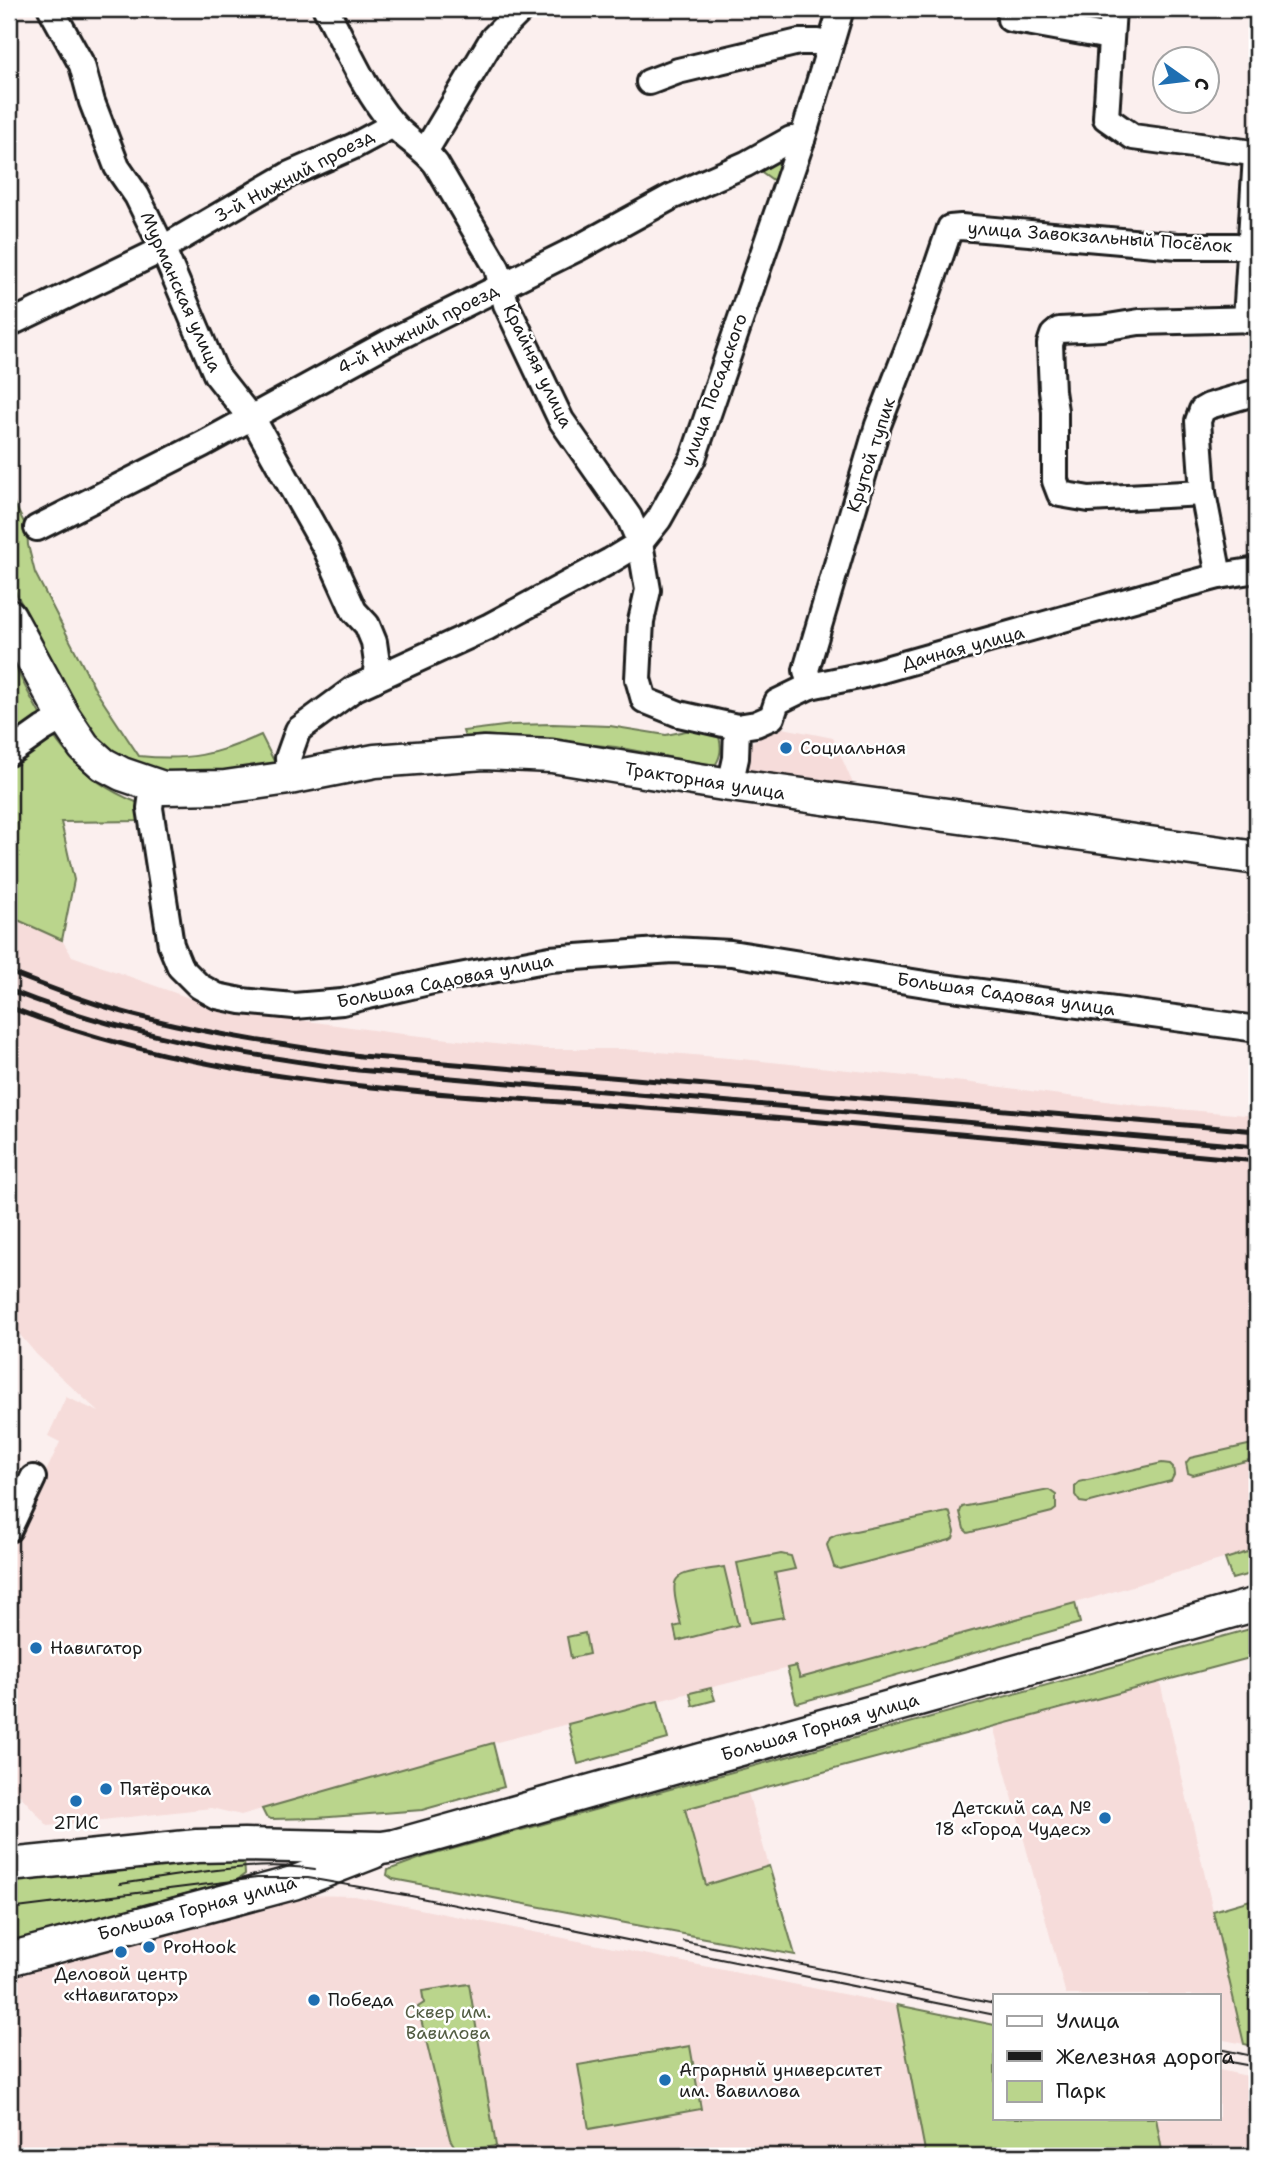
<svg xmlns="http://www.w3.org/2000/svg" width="1266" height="2165" font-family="'Shantell Sans',sans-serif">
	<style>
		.built { fill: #f6dcda }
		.green { fill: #bad58c; stroke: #6b7854; stroke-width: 2 }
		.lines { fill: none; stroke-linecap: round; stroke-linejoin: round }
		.minor-casing { stroke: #1c1c1c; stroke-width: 30 }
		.major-casing { stroke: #1c1c1c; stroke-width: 37 }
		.minor { stroke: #fff; stroke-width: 24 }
		.major { stroke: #fff; stroke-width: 32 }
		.tram { stroke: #1c1c1c; stroke-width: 2 }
		.rail { stroke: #1c1c1c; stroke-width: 5 }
		.poi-dot { fill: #1f6fb2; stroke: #fff; stroke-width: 2.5 }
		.labels { text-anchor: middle; stroke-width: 5; stroke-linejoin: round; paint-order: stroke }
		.street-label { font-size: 18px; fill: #1c1c1c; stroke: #fff }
		.poi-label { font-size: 18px; fill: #1c1c1c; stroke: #fff; text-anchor: start }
		.park-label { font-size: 18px; fill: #535d43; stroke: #fff }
	</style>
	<rect width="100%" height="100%" fill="#fbefee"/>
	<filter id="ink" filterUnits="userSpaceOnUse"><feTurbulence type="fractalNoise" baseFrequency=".0143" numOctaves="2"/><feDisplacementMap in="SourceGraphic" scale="14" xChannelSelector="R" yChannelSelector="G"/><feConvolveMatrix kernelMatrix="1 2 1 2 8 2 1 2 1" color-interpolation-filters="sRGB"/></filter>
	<g filter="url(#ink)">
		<!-- built -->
		<g class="built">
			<polygon points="778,727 833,738 854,786 743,769 744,747"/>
			<polygon points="9,916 62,940 72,956 192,999 235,1011 394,1033 542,1049 623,1049 752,1060 964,1082 1143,1106 1257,1116 1257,1549 1075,1603 800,1678 796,1666 501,1741 241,1815 211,1808 48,1826 9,1783 9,1550 60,1442 48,1436 66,1397 99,1412 37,1355 9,1322"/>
			<polygon points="9,1448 20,1460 9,1484"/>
			<polygon points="1160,1682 1244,2044 1219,2039 1219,1995 1066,1995 993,1726"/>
			<polygon points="748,1793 769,1866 706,1885 684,1809"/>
			<polygon points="301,1895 355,1896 897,2005 926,2156 9,2156 9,1977"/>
			<polygon points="1219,2070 1257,2078 1257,2156 1163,2156 1156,2118 1219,2118"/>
		</g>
		<!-- green -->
		<g class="green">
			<polygon points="788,152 780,181 773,180 759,170"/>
			<path d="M9,494l18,34 1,17 7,28 61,118 43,65c48,5 78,-1 122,-21l15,30c-48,5 -102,17 -148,-3 -39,-18 -71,-93 -90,-130 -9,-17 -22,-35 -28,-53 -5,-13 -1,-68 -1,-85z"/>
			<path d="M9,655c34,65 54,118 127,147l4,5 2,14 -81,1 13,58 -12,60 -53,-24v-161l16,-10 -16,-25z"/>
			<path d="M553,724l57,2 56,9 25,-5 26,-1c4,14 6,23 -1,35h-11l-89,-17 -131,-12 -20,2 -2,-6 49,-6z"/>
			<polygon points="1257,1443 1257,1458 1193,1475 1188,1473 1186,1463 1190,1458"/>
			<polygon points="1162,1463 1170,1464 1173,1467 1174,1475 1171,1481 1087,1503 1080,1502 1075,1495 1075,1486 1079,1482"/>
			<polygon points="1049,1490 1056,1495 1056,1509 1052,1512 968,1533 964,1529 960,1512 962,1507"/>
			<polygon points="947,1512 950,1513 955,1532 953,1538 950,1540 840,1569 834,1567 827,1545 830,1538 836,1535"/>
			<polygon points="1257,1549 1257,1572 1232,1579 1225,1559"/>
			<polygon points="781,1554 791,1556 795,1569 775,1573 784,1617 750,1623 737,1563"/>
			<path d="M724,1567l14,58 -61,16 -3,-14 7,-2c-13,-56 -11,-49 43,-58z"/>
			<polygon points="1075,1603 1080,1623 798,1703 796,1702 787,1668 796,1666 800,1678"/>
			<polygon points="1257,1627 1257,1656 685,1809 706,1885 769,1866 795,1955 393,1879 387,1875 388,1870 424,1857"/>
			<polygon points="585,1633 589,1654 571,1658 567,1637"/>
			<polygon points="711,1688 715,1700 693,1706 690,1693"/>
			<polygon points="658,1701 668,1739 578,1764 568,1724"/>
			<polygon points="493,1743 504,1787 422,1810 317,1818 271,1819 266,1817 262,1809"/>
			<polygon points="238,1857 244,1860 245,1874 237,1880 9,1942 9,1879"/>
			<polygon points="1257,1898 1257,2047 1244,2044 1213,1911"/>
			<polygon points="469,1984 496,2146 461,2151 456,2149 450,2139 418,2007 424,2003 422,1991"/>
			<polygon points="897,2005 995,2025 995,2118 1156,2118 1163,2156 926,2156"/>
			<polygon points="690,2046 701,2109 589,2129 578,2065"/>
		</g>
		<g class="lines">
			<defs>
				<g id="minor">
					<polyline points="51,9 82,65 92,102 117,167 137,196 162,247 216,374 257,426 326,549 354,611 367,625 374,642 377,663 375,679"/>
					<path d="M326,9c20,37 38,81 66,114 13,16 31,24 44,41l61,104 9,36 55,116 68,97 11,26 8,47 -7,31 -3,58 6,21 35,14 58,13"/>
					<polyline points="1113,9 1106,118 1133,137 1245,152 1257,155"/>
					<polyline points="1010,19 1110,37"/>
					<polyline points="649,82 678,71 799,42 818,42 829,45"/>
					<polyline points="426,150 493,38 522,9"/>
					<polyline points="1246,320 1256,155"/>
					<polyline points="9,324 153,254 290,174 354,146 393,125"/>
					<polyline points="1203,493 1089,499 1060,494 1055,481 1055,411 1052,391 1050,344 1053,335 1059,330 1102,328 1139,322 1257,319"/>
					<polyline points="37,528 203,444 391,341 578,248 671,197 746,164 791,139 802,140"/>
					<polyline points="1219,576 1203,493 1198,421 1202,410 1209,406 1257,392"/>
					<polyline points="810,686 806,670 878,425 917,325 950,228 961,227 1178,246 1235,246 1257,249"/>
					<polyline points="9,753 43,729 64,717"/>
					<polyline points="289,778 288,758 298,730 355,688 488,627 610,561 640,543 659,519 693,458 802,140 841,9"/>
					<polyline points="730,785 736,758 737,727 756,724 772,717 777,702 810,686 864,675 1166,590 1219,576 1257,570"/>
					<polyline points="153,786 150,808 171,945 180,967 199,986 217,996 241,1001 294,1006 342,1002 433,981 550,959 672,950 731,953 944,987 1257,1029"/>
					<polyline points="9,1529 33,1478"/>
				</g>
				<g id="major">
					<polyline points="9,616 64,717 84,747 103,764 122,774 163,788 225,787 289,778 375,761 484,753 552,756 730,785 1257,858"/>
					<polyline points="9,1865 197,1846 244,1845 382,1848 395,1846 1257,1604"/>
					<polyline points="9,1959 293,1883 373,1852"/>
				</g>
			</defs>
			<!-- minor casing -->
			<use href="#minor" class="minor-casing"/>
			<!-- major casing -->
			<use href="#major" class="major-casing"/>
			<!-- minor -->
			<use href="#minor" class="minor"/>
			<!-- major -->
			<use href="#major" class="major"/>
			<!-- tram -->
			<g class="tram">
				<path d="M120,1884c64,-9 131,-24 195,-15"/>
				<polyline points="9,1909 257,1878 308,1878 411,1896 995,2015"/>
				<polyline points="683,1941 995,2004"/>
				<polyline points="1219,2049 1257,2057"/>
				<polyline points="1219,2060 1257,2067"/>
			</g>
			<!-- rail -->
			<g class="rail">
				<path d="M9,972c46,18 93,36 141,47 70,17 140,27 211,37l896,75"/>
				<path d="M9,990c112,45 229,64 349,80l899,77"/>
				<path d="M9,1007c201,80 422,85 636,101 204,15 408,34 612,53"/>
			</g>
		</g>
	</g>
	<!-- markers -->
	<g class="poi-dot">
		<circle cx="786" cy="748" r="7"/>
		<circle cx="36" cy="1648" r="7"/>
		<circle cx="106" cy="1789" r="7"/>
		<circle cx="76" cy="1801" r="7"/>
		<circle cx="1105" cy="1818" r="7"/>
		<circle cx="149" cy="1947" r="7"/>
		<circle cx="121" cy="1952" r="7"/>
		<circle cx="314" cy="2000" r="7"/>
		<circle cx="665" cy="2080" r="7"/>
	</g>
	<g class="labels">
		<!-- street labels -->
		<g class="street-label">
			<text transform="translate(294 176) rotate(-28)" y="6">3-й Нижний проезд</text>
			<text transform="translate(1100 237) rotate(4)" y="6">улица Завокзальный Посёлок</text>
			<text transform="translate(181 292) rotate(66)" y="6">Мурманская улица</text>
			<text transform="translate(418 329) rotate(-27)" y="6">4-й Нижний проезд</text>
			<text transform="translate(538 366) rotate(64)" y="6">Крайняя улица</text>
			<text transform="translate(714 390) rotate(-70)" y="6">улица Посадского</text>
			<text transform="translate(871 455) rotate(-72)" y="6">Крутой тупик</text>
			<text transform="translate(963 648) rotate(-15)" y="6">Дачная улица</text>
			<text transform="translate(705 781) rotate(9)" y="6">Тракторная улица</text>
			<text transform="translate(445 981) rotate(-11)" y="6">Большая Садовая улица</text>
			<text transform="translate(1006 994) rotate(8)" y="6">Большая Садовая улица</text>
			<text transform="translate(820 1727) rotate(-16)" y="6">Большая Горная улица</text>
			<text transform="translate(197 1908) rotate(-15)" y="6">Большая Горная улица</text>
		</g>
		<!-- poi labels -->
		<g class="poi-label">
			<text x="800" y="754">Социальная</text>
			<text x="50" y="1654">Навигатор</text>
			<text x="120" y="1795">Пятёрочка</text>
			<text x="1091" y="1814" text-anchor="end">Детский сад №<tspan x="1091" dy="21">18 «Город Чудес»</tspan></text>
			<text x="76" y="1829" text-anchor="middle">2ГИС</text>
			<text x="163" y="1953">ProHook</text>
			<text x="121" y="1980" text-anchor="middle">Деловой центр<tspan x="121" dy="21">«Навигатор»</tspan></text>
			<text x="328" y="2006">Победа</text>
			<text x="679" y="2076">Аграрный университет<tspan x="679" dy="21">им. Вавилова</tspan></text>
		</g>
		<!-- park labels -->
		<g class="park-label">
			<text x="448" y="2018">Сквер им.<tspan x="448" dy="21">Вавилова</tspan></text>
		</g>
	</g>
	<!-- margin -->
	<rect width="1266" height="2165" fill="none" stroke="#fff" stroke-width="35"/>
	<rect x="18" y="18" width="1231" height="2130" fill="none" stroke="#1c1c1c" stroke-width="2.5" filter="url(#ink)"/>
	<!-- legend -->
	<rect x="993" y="1994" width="228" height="126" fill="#ffffff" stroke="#a4a4a4" stroke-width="2"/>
	<rect x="1007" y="2016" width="35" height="10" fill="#ffffff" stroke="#a4a4a4" stroke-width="2"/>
	<text x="1056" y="2028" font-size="21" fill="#1c1c1c">Улица</text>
	<rect x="1007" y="2051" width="35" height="10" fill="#1c1c1c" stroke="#a4a4a4" stroke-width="2"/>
	<text x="1056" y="2064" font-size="21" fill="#1c1c1c">Железная дорога</text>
	<rect x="1007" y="2081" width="35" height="21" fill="#bad58c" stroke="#a4a4a4" stroke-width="2"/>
	<text x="1056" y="2098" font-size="21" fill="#1c1c1c">Парк</text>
	<!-- north arrow -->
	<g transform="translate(1186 80) rotate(104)"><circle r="33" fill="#ffffff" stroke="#a4a4a4" stroke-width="2"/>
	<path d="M0-5L12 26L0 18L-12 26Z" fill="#1f6fb2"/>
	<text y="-10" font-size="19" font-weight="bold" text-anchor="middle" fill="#1c1c1c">С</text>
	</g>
</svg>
